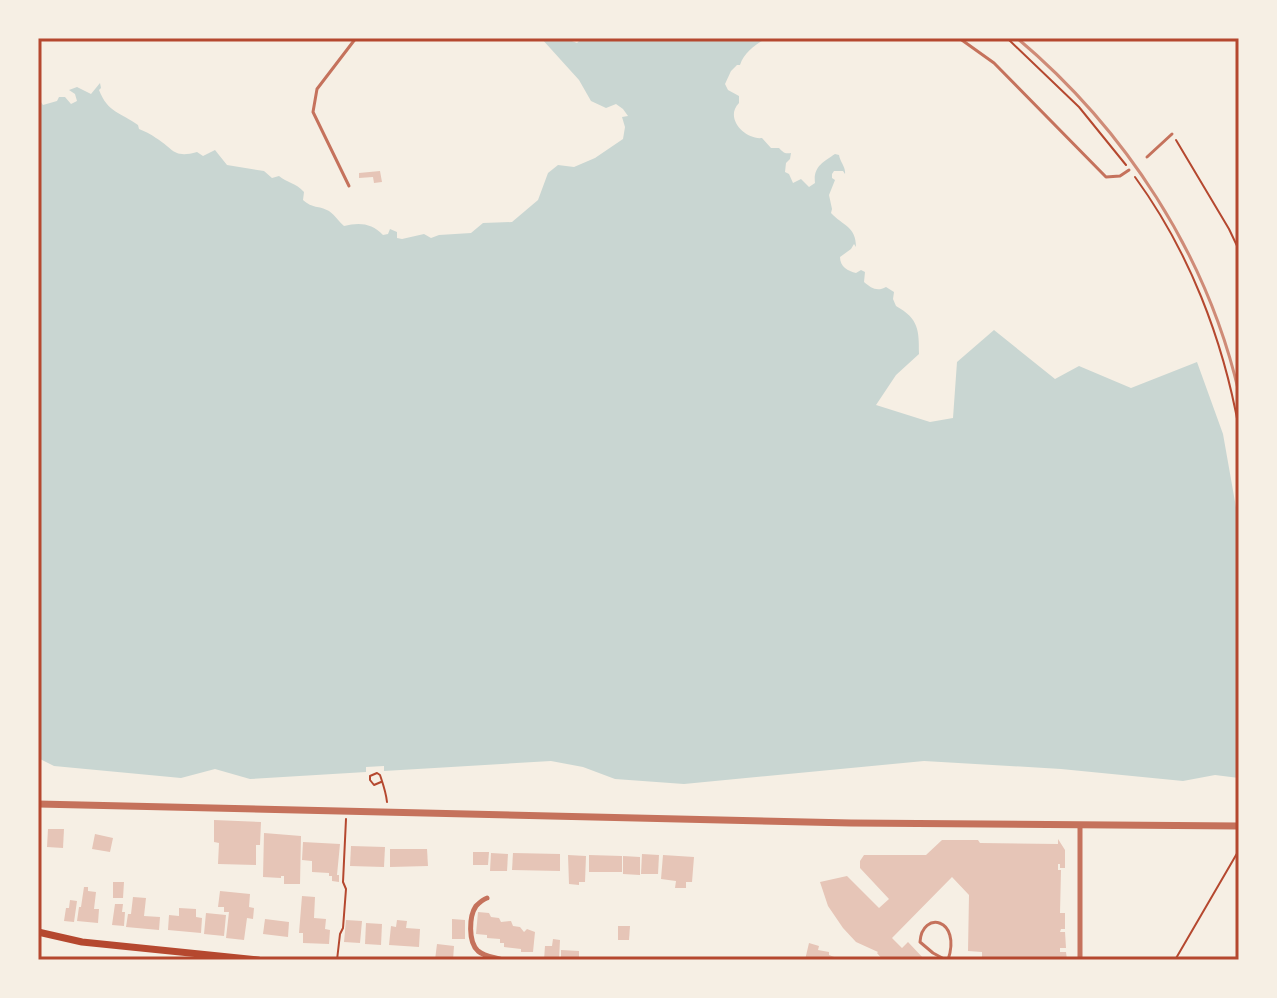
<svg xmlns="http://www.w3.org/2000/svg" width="1277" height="998" font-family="'Fira Sans Condensed',sans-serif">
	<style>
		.water { fill: #c9d6d2 }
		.building { fill: #e6c5b7 }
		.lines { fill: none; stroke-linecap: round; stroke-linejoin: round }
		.path { stroke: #b5482f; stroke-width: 2 }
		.service { stroke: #c5725c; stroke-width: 3 }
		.minor { stroke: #c5725c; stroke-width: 5 }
		.tertiary { stroke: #c5725c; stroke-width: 7 }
		.secondary { stroke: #b5482f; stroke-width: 7 }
		.rail { stroke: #cf8b77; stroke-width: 3 }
		.neatline { fill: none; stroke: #b5482f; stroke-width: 3 }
	</style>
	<rect width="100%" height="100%" fill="#f6efe4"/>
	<!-- water -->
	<path class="water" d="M541,38h23l13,5 5,-5h128l7,3 2,-3h48c-11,6 -23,14 -27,27h-3l-6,6 -6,13 3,6 11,6v7c-15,15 6,37 23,35l9,10h8c4,4 5,6 12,5l-1,6 -4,4 -1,9 4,2 4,9 8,-4 8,8 6,-4c-2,-16 8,-21 20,-29l4,1c1,7 7,12 6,19l-2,-3h-9l-2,3v4l3,2 -6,15 3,14 -1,4c12,13 25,13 25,34l-2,-3 -3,5 -11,8c0,10 8,14 16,16l5,-3 4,2 -1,10c7,6 13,10 22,5l8,5 -1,7 3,7c23,13 23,24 23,48l-23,21 -20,30 54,17 23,-4 4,-56 37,-32 61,49 24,-13 52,22 66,-26 26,72 14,79 2,31v234l-24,-3 -32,6 -122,-12 -137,-8 -240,23 -69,-5 -32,-12 -32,-6 -167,10v-5l-18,1v5l-116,7 -35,-10 -34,9 -127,-12 -16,-8v-660l5,7 14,-4 2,-4h6l6,7 6,-3 -2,-7 -6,-4 8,-3 14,7 9,-11 1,5 -2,2c9,23 21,22 39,35l1,4c5,2 12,5 17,9 17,10 17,21 41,14l6,4 12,-6 12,15 37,6 8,7 7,-2c8,7 16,6 25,16l-1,8c10,9 15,5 26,11 6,4 10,11 15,15 15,-4 28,-3 39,9l5,-1 2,-5 7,3v6l5,1 22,-5 7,4 8,-3 32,-2 12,-10 29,-1 26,-22 10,-27 10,-8 16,2 21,-9 28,-19 2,-12 -3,-10 6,-1 -5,-7 -7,-5 -10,4 -15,-7 -12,-21z"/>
	<!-- building -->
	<g class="building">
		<polygon points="380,171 382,182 374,183 373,177 359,178 359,173"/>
		<polygon points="214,820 261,822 260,845 256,845 256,865 218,864 219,843 214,842"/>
		<polygon points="48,829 64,829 63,848 47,847"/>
		<polygon points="264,833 301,836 300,884 284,884 284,876 281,876 281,878 263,877"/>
		<polygon points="95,834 113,838 110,852 92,849"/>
		<polygon points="1058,839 1065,850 1065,868 1060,868 1060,864 1058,864 1058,870 1061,870 1060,913 1065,913 1065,929 1061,929 1060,932 1065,932 1066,948 1060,948 1060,952 1066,952 1067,960 982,960 982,952 968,951 969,895 952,877 892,938 902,948 908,942 925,960 883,960 877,953 878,952 856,942 843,928 828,906 820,882 847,876 879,908 889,899 860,868 860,861 864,855 926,855 942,840 978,840 980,843 1058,844"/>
		<polygon points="303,842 340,844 337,875 339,875 339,882 332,881 332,876 329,876 329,873 312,872 312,861 302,860"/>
		<polygon points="351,846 385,847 384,867 350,866"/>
		<polygon points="390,849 427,849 428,866 390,867"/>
		<polygon points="473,852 489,852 488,865 473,865"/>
		<polygon points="491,853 508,854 507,871 490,871"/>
		<polygon points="513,853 560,854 560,871 512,870"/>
		<polygon points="642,854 659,855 658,874 641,874"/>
		<polygon points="568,855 586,856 585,882 579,882 579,885 569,884"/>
		<polygon points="589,855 622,856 622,872 589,872"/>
		<polygon points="663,855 694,857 692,882 686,882 686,888 675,888 676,881 661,879"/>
		<polygon points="623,856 640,857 640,875 623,874"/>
		<polygon points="113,882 124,882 123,898 113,898"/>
		<polygon points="84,887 88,887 88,891 96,892 94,909 99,909 98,923 77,921 79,907 81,907"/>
		<polygon points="220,891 250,894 249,907 254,908 253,919 247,918 244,940 226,938 229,912 224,912 224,907 218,907"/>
		<polygon points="302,896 315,897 314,918 326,919 325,929 330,930 329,944 303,943 303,933 299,933"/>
		<polygon points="133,897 146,898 144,916 160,917 159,930 126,927 128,914 131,914"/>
		<polygon points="70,900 77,901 74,922 64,921 66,908 69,908"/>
		<polygon points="115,904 123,904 122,912 125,912 124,926 112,925"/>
		<polygon points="179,908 196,909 196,917 202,918 201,933 168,930 169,915 179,916"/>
		<polygon points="478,912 489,913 491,917 499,918 501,922 511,921 513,926 520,927 524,932 527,929 535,932 533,952 521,952 521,949 504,947 504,943 500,943 500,939 487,938 487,935 476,934"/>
		<polygon points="206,913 226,915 224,936 204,934"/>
		<polygon points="265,919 289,922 288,937 263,934"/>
		<polygon points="452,919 465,920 465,939 452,939"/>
		<polygon points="346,920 362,921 360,943 344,942"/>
		<polygon points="397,920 407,921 406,928 420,929 419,947 389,945 391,926 396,927"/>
		<polygon points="366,923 382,924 381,945 365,944"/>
		<polygon points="618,926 630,926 629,940 618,940"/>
		<polygon points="553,939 560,940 559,960 544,960 545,946 552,946"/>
		<polygon points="809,943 819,946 818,950 829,952 829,955 842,960 805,960"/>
		<polygon points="437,944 454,946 453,960 435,960"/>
		<polygon points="561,950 579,951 579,960 561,960"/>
	</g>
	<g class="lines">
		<!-- path -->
		<g class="path">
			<polyline points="1007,38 1079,107 1126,165"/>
			<polyline points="1176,140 1229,229 1239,250"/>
			<path d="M1135,177c54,74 88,162 104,252"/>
			<path d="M381,782l-7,3 -4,-5v-4l7,-3 3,2c3,9 6,17 7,27"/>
			<polyline points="337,960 340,934 343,928 346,889 343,882 346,819"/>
			<polyline points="1175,960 1239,850"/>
		</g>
		<!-- service -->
		<g class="service">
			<polyline points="959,38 994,63 1106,177 1120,176 1129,170"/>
			<polyline points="1147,157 1172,134"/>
			<polyline points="349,186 313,112 317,89 356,38"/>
			<path d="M946,960l-13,-7 -13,-11c2,-32 42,-24 28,18"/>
		</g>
		<!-- minor -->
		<g class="minor">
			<path d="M487,898c-3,1 -9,6 -11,8 -7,10 -8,36 2,45 7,6 16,6 25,9"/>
			<polyline points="1080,960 1080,825"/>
		</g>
		<!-- tertiary -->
		<polyline class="tertiary" points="38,804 851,823 1239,826"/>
		<!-- secondary -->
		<polyline class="secondary" points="38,932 82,942 258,960"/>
		<!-- rail -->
		<path class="rail" d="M1017,38c108,91 190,216 222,355"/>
	</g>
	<!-- border -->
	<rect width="1277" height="998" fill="none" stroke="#f6efe4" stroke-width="80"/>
	<rect x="40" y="40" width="1197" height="918" class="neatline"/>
</svg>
